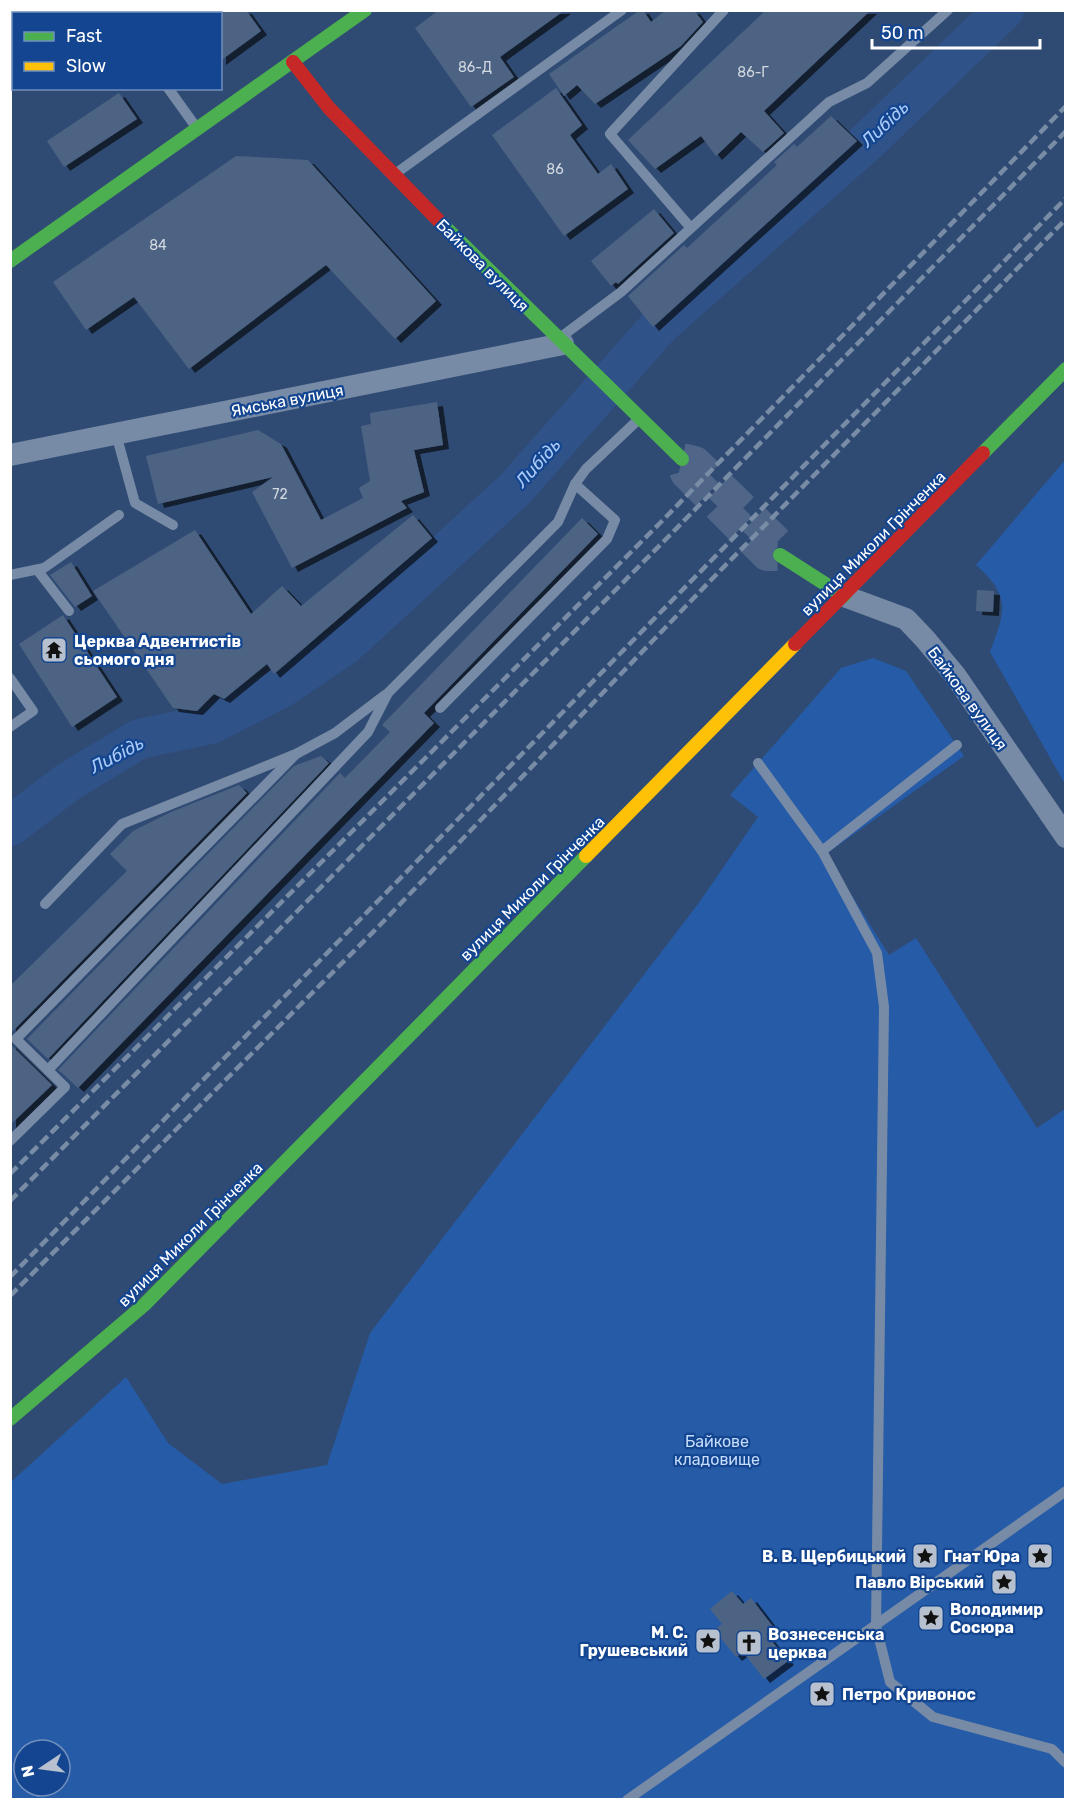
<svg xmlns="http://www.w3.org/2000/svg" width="1076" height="1810" font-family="Rubik,sans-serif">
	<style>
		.green { fill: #265ba7; fill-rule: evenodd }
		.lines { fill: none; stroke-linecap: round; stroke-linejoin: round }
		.river { stroke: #2f5289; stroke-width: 40 }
		.building { fill: #4d6383; filter: url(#shadow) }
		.secondary-tunnel { stroke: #4f6688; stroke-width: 32; stroke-dasharray: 32 16; stroke-linecap: butt }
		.lane { stroke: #778ba6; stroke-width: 10 }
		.street { stroke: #778ba6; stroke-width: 22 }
		.fast { stroke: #4caf50; stroke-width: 14 }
		.slow { stroke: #ffc107; stroke-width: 14 }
		.jam { stroke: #c62828; stroke-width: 14 }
		.rail { stroke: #798ca6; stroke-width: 4.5; stroke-dasharray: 10 4.5; stroke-linecap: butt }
		.labels { text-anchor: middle; stroke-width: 4.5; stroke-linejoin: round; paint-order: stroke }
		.number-label { font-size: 14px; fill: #d2d8e0 }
		.street-label { font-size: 16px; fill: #fff; stroke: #134590 }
		.poi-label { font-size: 16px; font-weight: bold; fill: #fff; stroke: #134590; text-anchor: start }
		.park-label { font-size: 16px; fill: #c5dcfc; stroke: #134590 }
		.water-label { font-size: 18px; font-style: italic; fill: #aacbf8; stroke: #134590 }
	</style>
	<defs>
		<filter id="shadow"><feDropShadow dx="6" dy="4" stdDeviation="0" flood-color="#0009"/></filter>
	</defs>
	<rect width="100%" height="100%" fill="#304b73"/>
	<!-- green -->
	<g class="green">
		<path d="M1065,460v324l-75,-132c15,-41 22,-55 -14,-87z"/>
		<path d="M873,658l33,13 58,85 -138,98 63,101 27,-17 121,190 28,-19v690l-1054,1v-318l115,-105 42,66 54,41 105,-19 43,-132 328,-429 60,-87 -28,-22 111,-127zM24,1750h36v36h-36z"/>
	</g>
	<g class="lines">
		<!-- river -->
		<polyline class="river" points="10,826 68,782 139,739 211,724 283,687 345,645 516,488 660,325 868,141 1004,10"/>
	</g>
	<!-- building -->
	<g class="building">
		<polygon points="220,10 246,10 261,31 220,61"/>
		<polygon points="439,10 565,10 500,57 514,77 471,107 415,28"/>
		<polygon points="640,10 643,10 651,22 666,10 694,10 703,22 681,46 595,104 577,85 564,96 549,74"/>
		<polygon points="766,10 871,10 764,111 784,133 763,152 741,132 716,156 701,136 655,169 628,140"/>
		<polygon points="556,88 582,125 570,135 598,174 611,164 628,189 564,236 492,135"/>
		<polygon points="119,93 137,119 64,167 47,141"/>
		<polygon points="831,116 857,141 653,327 628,296 684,245 687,248 777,165 774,162 794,144 797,147"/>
		<polygon points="236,156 308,160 436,301 395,339 326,265 189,369 134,297 86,330 53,282"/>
		<polygon points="654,209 674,233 618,284 616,282 611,286 591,261"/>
		<polygon points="437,402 443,445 414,450 424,492 401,501 407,508 292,568 252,492 273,477 158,504 146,456 258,430 281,444 321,520 363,498 359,488 370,481 361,426 371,424 370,413"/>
		<polygon points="413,515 432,538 274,674 267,664 224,699 214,694 197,711 173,708 93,591 195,530 251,614 282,586 301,606"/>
		<polygon points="582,518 598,534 424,713 434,723 78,1088 63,1074 58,1070 340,773 345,778 390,732 382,725"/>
		<polygon points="71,562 92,596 75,607 50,575"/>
		<polygon points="977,590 994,591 993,612 976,611"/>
		<polygon points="63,615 117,697 72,727 19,644"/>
		<polygon points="321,756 329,763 48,1059 27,1039 294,766"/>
		<polygon points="239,785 247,793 10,1034 10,986 127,871 110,854 133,831 171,812"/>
		<polygon points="10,1044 52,1085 10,1125"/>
		<polygon points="732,1591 743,1604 751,1598 774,1628 766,1634 788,1661 764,1679 743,1652 736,1657 714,1630 722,1624 710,1609"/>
	</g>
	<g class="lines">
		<!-- secondary-tunnel -->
		<polygon class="secondary-tunnel" points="682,459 695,462 778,543 780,555 767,555 686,473"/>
		<!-- lane -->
		<g class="lane">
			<polyline points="112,10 114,14"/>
			<polyline points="168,88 196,127"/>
			<polyline points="395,174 622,10"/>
			<polyline points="690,227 610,134 724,10"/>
			<polyline points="561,337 621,292 829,102 867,83 948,10"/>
			<polyline points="116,434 135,503 173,525"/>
			<polyline points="38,571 69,611"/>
			<polyline points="10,575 44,568 119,515"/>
			<polyline points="10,678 33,711 10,727"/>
			<polyline points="440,708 607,539 615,520 575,484"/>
			<polyline points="758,763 822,851 877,953 884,1007 876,1626 890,1682 933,1717 1052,1749 1066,1763"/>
			<polyline points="822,851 957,745"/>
			<polyline points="45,904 122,824 296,754 335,733 385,695"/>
			<polyline points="48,1070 368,732 388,693 558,522 575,484 586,469 639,419"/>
			<polyline points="10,1141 65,1087 16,1039 296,754"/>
			<polyline points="627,1800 1066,1491"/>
		</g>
		<!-- street -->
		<g class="street">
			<polyline points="10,455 563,344"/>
			<polyline points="844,596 906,619 925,639 955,675 1066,837"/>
		</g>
		<!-- fast -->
		<g class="fast">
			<polyline points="441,223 682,459"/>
			<polyline points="10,261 365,10"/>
			<polyline points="983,453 1066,369"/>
			<polyline points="780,555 844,596"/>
			<polyline points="10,1419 144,1305 586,856"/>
		</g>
		<!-- slow -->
		<polyline class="slow" points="586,856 795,644"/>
		<!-- jam -->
		<g class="jam">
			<polyline points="293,62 329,108 441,223"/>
			<polyline points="795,644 983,453"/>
		</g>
		<!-- rail -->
		<g class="rail">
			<polyline points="10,1174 660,523 1066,106"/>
			<polyline points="10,1201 672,533 1066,131"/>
			<polyline points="10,1277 1066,198"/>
			<polyline points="10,1296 379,926 711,580 1066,219"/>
		</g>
	</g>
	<!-- icons -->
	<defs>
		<symbol id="temple-square" viewBox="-11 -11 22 22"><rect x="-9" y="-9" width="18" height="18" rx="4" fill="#b7c0ce" stroke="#134590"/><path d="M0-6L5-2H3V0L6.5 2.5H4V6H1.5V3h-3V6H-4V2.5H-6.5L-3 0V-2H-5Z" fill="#111"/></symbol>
		<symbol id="sight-square" viewBox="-11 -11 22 22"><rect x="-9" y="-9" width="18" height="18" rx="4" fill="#b7c0ce" stroke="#134590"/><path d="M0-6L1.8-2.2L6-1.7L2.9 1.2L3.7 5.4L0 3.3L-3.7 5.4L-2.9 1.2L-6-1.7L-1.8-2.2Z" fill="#111"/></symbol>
		<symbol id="church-square" viewBox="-11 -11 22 22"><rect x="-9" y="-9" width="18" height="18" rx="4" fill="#b7c0ce" stroke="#134590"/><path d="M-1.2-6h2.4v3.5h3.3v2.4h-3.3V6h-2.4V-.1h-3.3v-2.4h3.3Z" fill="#111"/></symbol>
	</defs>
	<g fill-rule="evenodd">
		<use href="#temple-square" x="39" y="635" width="30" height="30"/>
		<use href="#sight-square" x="910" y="1541" width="30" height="30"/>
		<use href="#sight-square" x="1025" y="1541" width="30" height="30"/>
		<use href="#sight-square" x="989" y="1567" width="30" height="30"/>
		<use href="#sight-square" x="916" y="1603" width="30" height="30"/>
		<use href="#sight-square" x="693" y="1626" width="30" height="30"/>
		<use href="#church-square" x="734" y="1628" width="30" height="30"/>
		<use href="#sight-square" x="807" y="1679" width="30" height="30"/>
	</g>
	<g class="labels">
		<!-- number labels -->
		<g class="number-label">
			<text x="475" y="72">86-Д</text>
			<text x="753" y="77">86-Г</text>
			<text x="555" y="174">86</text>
			<text x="158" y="250">84</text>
			<text x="280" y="499">72</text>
		</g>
		<!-- street labels -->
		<g class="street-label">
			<text transform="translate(483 265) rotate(45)" y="6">Байкова вулиця</text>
			<text transform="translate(287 400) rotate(-11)" y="6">Ямська вулиця</text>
			<text transform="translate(873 543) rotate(-45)" y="6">вулиця Миколи Грінченка</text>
			<text transform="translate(968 698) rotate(54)" y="6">Байкова вулиця</text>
			<text transform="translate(532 888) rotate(-45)" y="6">вулиця Миколи Грінченка</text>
			<text transform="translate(190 1234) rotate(-45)" y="6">вулиця Миколи Грінченка</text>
		</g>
		<!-- poi labels -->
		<g class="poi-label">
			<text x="74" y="647">Церква Адвентистів<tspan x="74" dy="18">сьомого дня</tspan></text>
			<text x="906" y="1562" text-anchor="end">В. В. Щербицький</text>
			<text x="1020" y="1562" text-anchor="end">Гнат Юра</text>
			<text x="984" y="1588" text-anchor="end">Павло Вірський</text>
			<text x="950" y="1615">Володимир<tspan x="950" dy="18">Сосюра</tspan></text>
			<text x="688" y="1638" text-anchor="end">М. С.<tspan x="688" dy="18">Грушевський</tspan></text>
			<text x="768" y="1640">Вознесенська<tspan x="768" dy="18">церква</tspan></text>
			<text x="842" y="1700">Петро Кривонос</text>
		</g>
		<!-- park labels -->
		<g class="park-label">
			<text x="717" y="1447">Байкове<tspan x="717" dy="18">кладовище</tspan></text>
		</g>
		<!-- water labels -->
		<g class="water-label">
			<text transform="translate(885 124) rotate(-43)" y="6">Либідь</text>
			<text transform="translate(538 463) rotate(-48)" y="6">Либідь</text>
			<text transform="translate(117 755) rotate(-28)" y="6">Либідь</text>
		</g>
	</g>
	<!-- border -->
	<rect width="1076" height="1810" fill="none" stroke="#ffffff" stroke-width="24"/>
	<!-- legend -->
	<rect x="12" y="12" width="210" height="78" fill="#134590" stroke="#718fbc" stroke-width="1.5"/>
	<rect x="24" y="32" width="30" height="9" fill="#4caf50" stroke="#718fbc" stroke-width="1.5"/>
	<text x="66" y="42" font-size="18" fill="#ffffff">Fast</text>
	<rect x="24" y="62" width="30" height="9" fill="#ffc107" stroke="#718fbc" stroke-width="1.5"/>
	<text x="66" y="72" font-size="18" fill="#ffffff">Slow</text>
	<!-- north arrow -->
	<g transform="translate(42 1768) rotate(257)"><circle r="28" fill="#134590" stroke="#718fbc" stroke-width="1.5"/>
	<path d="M0-4.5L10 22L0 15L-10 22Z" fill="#b7c0ce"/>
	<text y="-9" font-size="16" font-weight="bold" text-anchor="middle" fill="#ffffff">N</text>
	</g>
	<!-- scale -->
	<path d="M872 39v9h168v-9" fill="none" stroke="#ffffff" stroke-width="3"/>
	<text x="881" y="39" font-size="18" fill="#ffffff" stroke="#134590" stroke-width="4.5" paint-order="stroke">50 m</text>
</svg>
